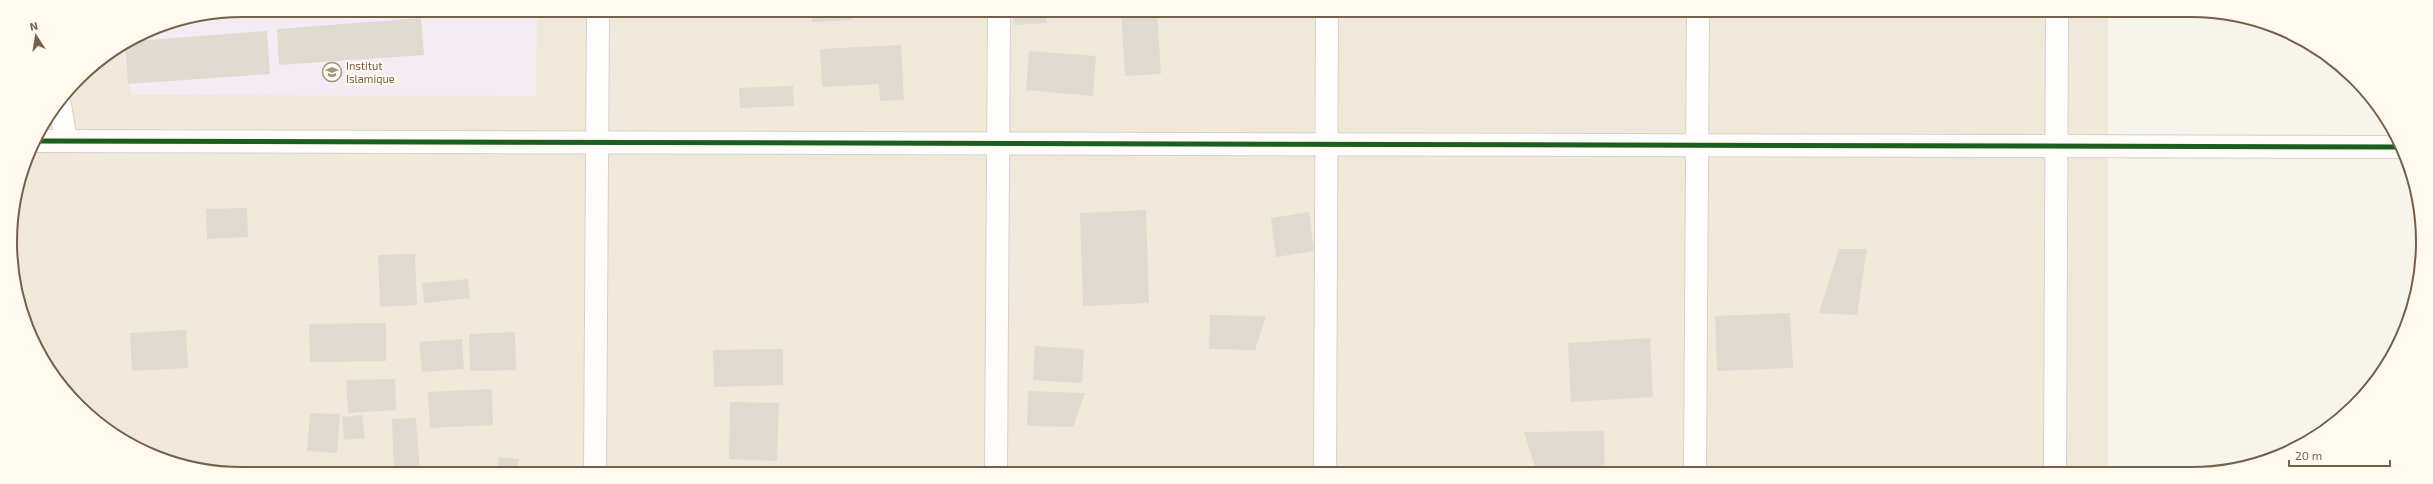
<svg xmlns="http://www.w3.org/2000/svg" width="2433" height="484" font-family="'Exo 2',sans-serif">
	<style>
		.residential { fill: #f0e8d9 }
		.education { fill: #f5ebf3 }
		.building { fill: #e1dad0 }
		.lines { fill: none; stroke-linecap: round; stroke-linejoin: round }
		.street-casing { stroke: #d6d1ca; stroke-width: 24 }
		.street { stroke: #fefdfc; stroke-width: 22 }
		.cycleway-casing { stroke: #fffaed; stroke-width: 8 }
		.cycleway { stroke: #1b5e20; stroke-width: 5 }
		.labels { text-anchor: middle; stroke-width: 4; stroke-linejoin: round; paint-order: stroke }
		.poi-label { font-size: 11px; fill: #75604b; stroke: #fffaed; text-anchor: start }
		.rim { fill: none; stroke: #75604b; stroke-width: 2 }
	</style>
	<rect width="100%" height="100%" fill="#f7f4eb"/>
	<!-- residential -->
	<polygon class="residential" points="242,10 2108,12 2108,473 212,472 139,450 67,395 22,316 10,227 28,153 78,78 153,28"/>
	<!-- education -->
	<polygon class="education" points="242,10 537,10 536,96 132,95 122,48 153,28"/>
	<!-- building -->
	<g class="building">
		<polygon points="656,10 715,10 715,12 656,13"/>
		<polygon points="812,11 852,11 853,20 812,22"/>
		<polygon points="1013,11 1046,11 1047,23 1014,25"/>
		<polygon points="1121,11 1157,11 1161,74 1125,76"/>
		<polygon points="421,18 424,55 279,65 277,29"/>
		<polygon points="267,31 270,74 128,84 125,46 134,41"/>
		<polygon points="901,45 904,100 880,101 879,84 822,87 820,49"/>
		<polygon points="1029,51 1096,56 1093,96 1026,90"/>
		<polygon points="793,86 794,106 740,108 739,88"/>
		<polygon points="247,208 248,237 207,239 206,209"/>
		<polygon points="1146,210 1149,303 1083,306 1080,213"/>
		<polygon points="1309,212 1314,251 1276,257 1271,218"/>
		<polygon points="1839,249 1867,249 1857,315 1819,313"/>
		<polygon points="415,254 417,305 380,307 378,255"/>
		<polygon points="468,279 470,298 424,303 422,283"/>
		<polygon points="1790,313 1793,368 1717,371 1715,316"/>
		<polygon points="1210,315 1266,316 1255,350 1209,349"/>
		<polygon points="386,323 386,361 310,362 309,324"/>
		<polygon points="186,330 188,368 132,371 130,333"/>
		<polygon points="515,332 516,370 470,371 469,334"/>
		<polygon points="1650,338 1653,397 1571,402 1568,343"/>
		<polygon points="462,339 464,369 422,372 419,342"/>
		<polygon points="1035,346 1084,349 1082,383 1033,380"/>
		<polygon points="783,349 783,385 714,387 713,350"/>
		<polygon points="395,379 396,410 348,413 346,380"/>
		<polygon points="492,389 493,425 430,428 428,392"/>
		<polygon points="1028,391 1085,393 1073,427 1027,426"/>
		<polygon points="730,402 779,403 777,461 729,459"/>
		<polygon points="310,413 340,414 337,453 307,451"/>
		<polygon points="362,415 365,438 344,440 342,417"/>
		<polygon points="416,418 420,472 394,472 392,419"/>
		<polygon points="1604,431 1605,473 1537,473 1524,432"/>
		<polygon points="499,457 519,459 517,472 497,472"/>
		<polygon points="183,463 195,463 195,467"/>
	</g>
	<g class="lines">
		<defs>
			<g id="street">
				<polyline points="60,105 66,141"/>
				<polyline points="36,141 2398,147"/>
				<polyline points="595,472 598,10"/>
				<polyline points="996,473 999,11"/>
				<polyline points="1325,473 1327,11"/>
				<polyline points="1695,473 1698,11"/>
				<polyline points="2055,473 2057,12"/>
			</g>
		</defs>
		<!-- street casing -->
		<use href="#street" class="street-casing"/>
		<!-- street -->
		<use href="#street" class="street"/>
		<defs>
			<polyline id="cycleway" points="36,141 2398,147"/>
		</defs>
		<!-- cycleway casing -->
		<use href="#cycleway" class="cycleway-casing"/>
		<!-- cycleway -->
		<use href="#cycleway" class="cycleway"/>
	</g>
	<!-- icons -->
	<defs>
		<symbol id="university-ring" viewBox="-11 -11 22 22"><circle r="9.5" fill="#fffaed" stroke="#a29483" stroke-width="1.5"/><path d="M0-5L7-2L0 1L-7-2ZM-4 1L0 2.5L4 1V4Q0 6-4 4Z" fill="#a29483"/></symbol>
	</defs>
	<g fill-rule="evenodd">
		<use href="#university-ring" x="321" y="61" width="22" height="22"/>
	</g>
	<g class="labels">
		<!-- poi labels -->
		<g class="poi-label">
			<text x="346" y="70">Institut<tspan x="346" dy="13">Islamique</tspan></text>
		</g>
	</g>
	<!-- crop -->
	<path d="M0 0H2433V484H0ZM242 17H2191A225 225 0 0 1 2416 242V242A225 225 0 0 1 2191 467H242A225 225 0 0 1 17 242V242A225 225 0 0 1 242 17Z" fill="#fffaed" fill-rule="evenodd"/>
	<path class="rim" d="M242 17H2191A225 225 0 0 1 2416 242V242A225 225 0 0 1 2191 467H242A225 225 0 0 1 17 242V242A225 225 0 0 1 242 17Z"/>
	<!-- north arrow -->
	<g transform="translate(36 36) rotate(348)" stroke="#fffaed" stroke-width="3" paint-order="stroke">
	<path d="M0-3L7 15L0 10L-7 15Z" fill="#75604b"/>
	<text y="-6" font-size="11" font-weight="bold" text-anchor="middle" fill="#75604b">N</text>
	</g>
	<!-- scale -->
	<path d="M2289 460v6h101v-6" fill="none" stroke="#75604b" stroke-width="2"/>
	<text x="2295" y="460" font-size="12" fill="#75604b" stroke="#fffaed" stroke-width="3" paint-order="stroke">20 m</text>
</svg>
